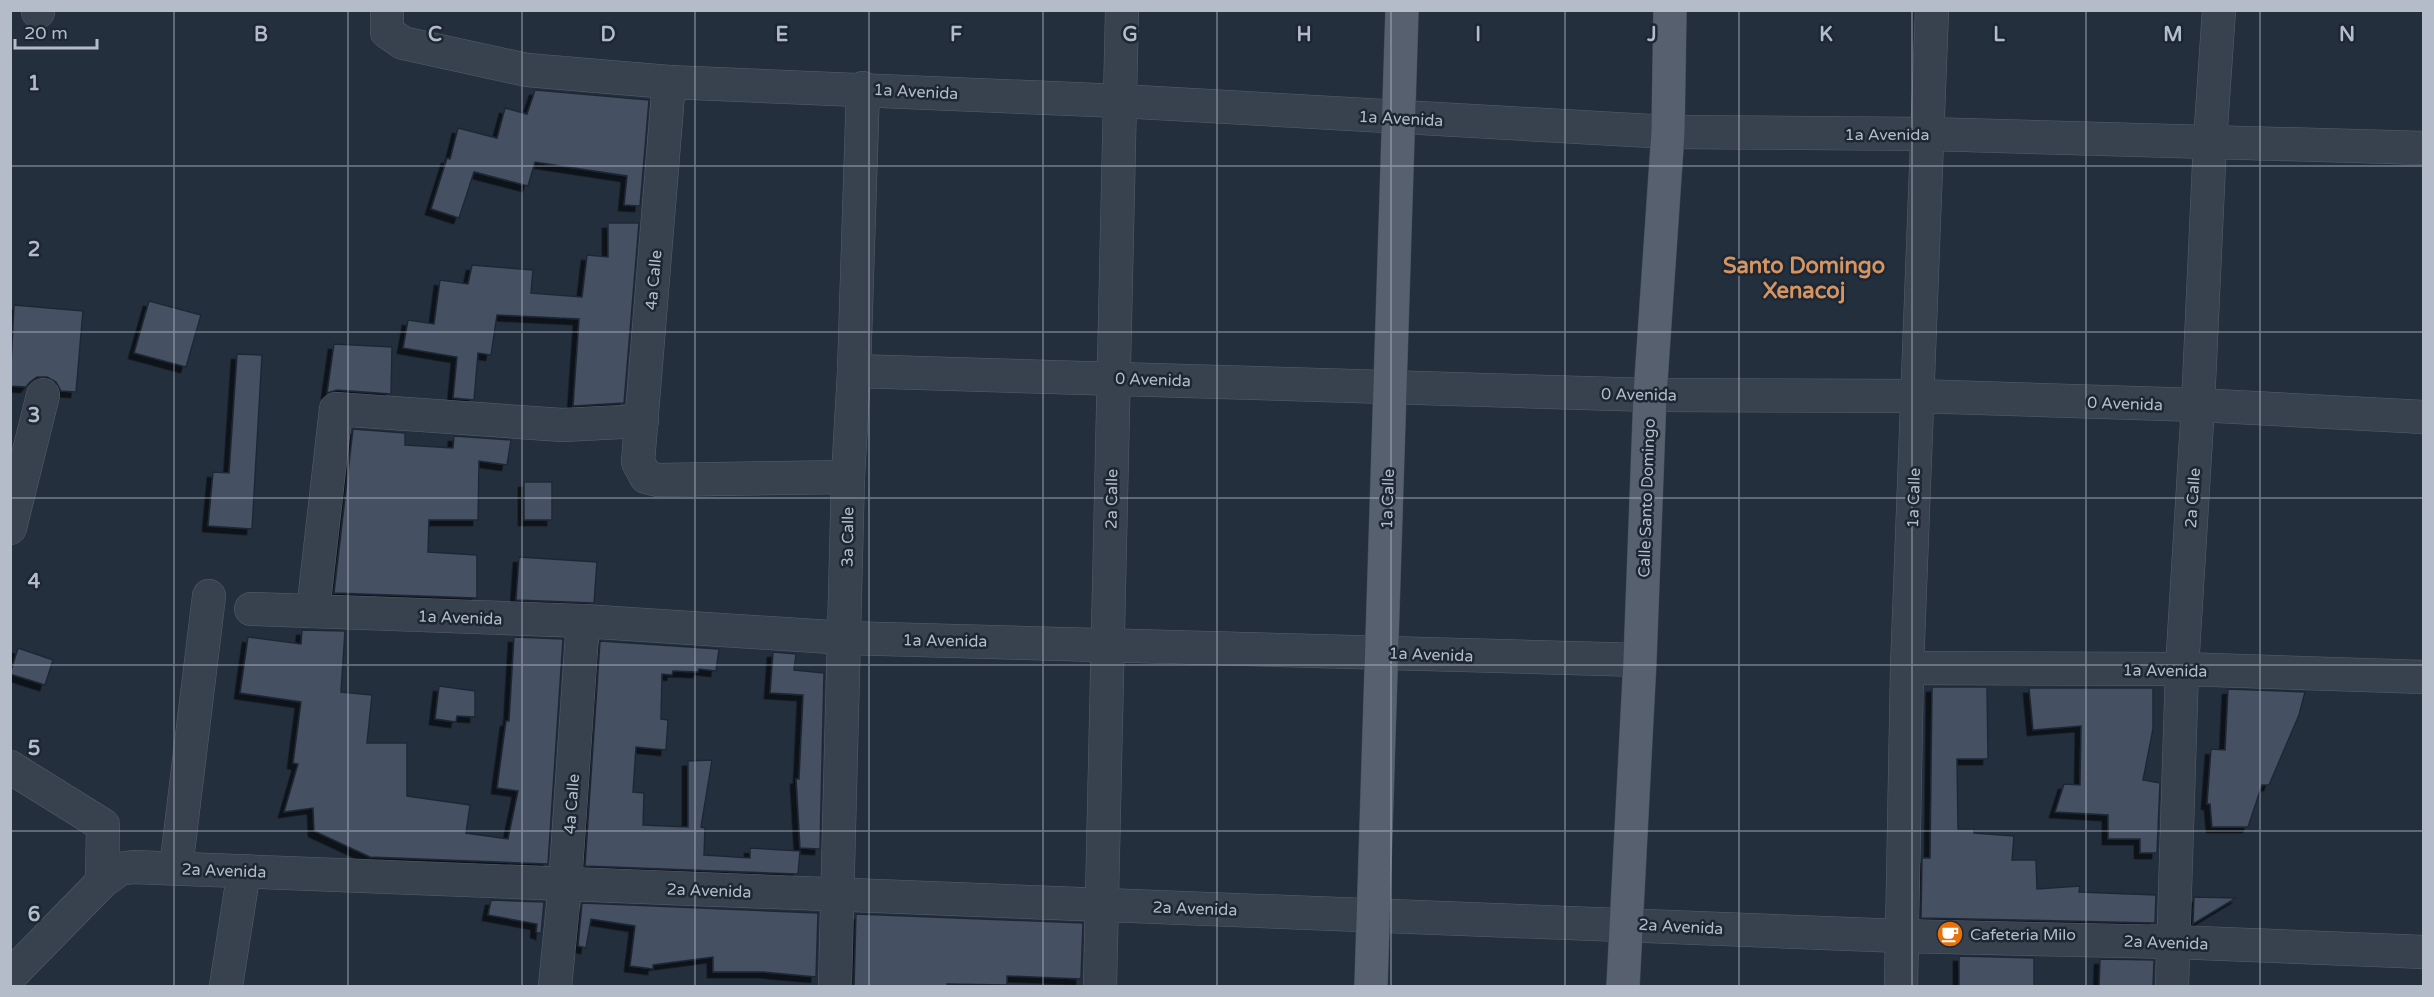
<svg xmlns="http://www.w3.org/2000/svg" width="2434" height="997" font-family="'Varela Round',sans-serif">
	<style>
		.building { fill: #455162; stroke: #1f2835; stroke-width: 1.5; filter: url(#shadow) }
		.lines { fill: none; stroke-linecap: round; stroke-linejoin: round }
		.minor-casing { stroke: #565f6c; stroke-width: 34 }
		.major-casing { stroke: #414a57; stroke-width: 34 }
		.minor { stroke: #38414e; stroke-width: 33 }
		.major { stroke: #56606e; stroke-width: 33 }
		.grid { fill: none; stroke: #b4bcc9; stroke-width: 1.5; stroke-opacity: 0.55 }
		.labels { text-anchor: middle; stroke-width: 5; stroke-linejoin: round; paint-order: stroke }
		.street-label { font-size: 16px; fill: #b4bcc9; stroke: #1d2633 }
		.poi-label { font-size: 16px; fill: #b4bcc9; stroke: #1d2633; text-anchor: start }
		.district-label { font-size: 22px; font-weight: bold; fill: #d59563; stroke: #1d2633 }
		.grid-label { font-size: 20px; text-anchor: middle; font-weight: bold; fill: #b4bcc9; stroke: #1d2633; stroke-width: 5; stroke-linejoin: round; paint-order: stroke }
	</style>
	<defs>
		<filter id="shadow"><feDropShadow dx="-5.5" dy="5.5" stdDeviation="0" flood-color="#0009"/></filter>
	</defs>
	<rect width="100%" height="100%" fill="#242f3e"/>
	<!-- building -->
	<g class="building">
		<polygon points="535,90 649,100 640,206 624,205 627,176 535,162 528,186 474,172 459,218 431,209 447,158 450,159 458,128 497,138 505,108 527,114"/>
		<polygon points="608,223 639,223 624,403 573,406 579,319 497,315 491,355 478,353 474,400 453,398 457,357 403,348 408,320 434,324 440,280 468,284 472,265 533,270 531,293 582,297 587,255 608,257"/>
		<polygon points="149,301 201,315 186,367 134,353"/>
		<polygon points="14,305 83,311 76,392 61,391 56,382 47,377 37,377 30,382 26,387 10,386"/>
		<polygon points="334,344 392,347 391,394 337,390 327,393"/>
		<polygon points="237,354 262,355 252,529 208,526 213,472 229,473"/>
		<polygon points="353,429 405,433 405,445 453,448 454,436 511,440 507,465 479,461 478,520 429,520 428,552 477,555 477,598 334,593"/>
		<rect x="524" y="482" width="28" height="38"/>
		<polygon points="519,557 597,562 594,603 516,600"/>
		<polygon points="302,630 345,631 341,692 372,695 367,743 407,743 407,796 470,805 466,833 508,839 518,791 497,788 506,721 509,721 514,637 563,639 548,864 370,857 314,831 313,808 284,812 298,764 293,763 301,702 240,693 248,637 301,644"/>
		<polygon points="600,641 719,649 716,671 699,669 698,672 673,671 672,675 662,674 661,719 668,720 666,750 636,747 633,792 644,793 643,825 688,827 688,761 712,760 701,827 705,828 704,855 750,858 750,848 800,851 798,874 585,866"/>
		<polygon points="18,648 53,660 45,685 10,674"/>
		<polygon points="773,652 796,654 794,670 824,673 820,849 800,848 796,779 799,779 803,695 770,693"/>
		<polygon points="439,686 475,691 475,717 457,716 456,722 435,719"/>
		<polygon points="1932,687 1987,687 1988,759 1957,759 1958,829 1974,829 1974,833 2014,836 2012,860 2036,860 2037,889 2080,886 2079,892 2156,895 2155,923 1921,918 1922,858 1930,858"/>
		<polygon points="2029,688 2153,688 2153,729 2143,780 2160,783 2157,853 2140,853 2140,839 2108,839 2108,815 2055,812 2064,784 2080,785 2081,726 2033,730"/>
		<polygon points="2228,689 2305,692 2299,715 2269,785 2262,785 2248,827 2212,827 2210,804 2207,804 2211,749 2225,750"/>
		<polygon points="2194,897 2236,898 2193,924"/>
		<polygon points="491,900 544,902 541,934 536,932 537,924 488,915"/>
		<polygon points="582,903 818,913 816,977 763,972 713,972 713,957 653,965 653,969 630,966 635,926 591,919 586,948 578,946"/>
		<polygon points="856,914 1083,923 1081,979 1007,976 1007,985 947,984 947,987 854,987"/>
		<polygon points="1959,956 2034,958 2034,987 1959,987"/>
		<polygon points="2100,959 2154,960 2153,987 2099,987"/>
	</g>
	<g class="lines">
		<defs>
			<g id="minor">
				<polyline points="387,10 387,32 403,43 527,70 669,82 1120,101 1668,132 1928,134 2424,148"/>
				<polyline points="38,12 38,10"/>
				<polyline points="669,82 638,462 646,477 658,480 848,477"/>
				<polyline points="854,371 1650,395 1917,396 2198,405 2424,417"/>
				<polyline points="10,528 43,395"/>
				<polyline points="251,609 583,621 846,638 1640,660"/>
				<polyline points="313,611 336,409 562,425 642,421"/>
				<polyline points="1907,668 2182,669 2424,677"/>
				<polyline points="10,767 103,825 102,882"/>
				<polyline points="176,868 209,596"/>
				<polyline points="10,976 102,882 120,869 133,867 1901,936 2173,942 2424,952"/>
				<polyline points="226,986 244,871"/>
				<polyline points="555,986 565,885 583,621"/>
				<polyline points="835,986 848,477 854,371 863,88"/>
				<polyline points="1100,986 1122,10"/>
				<polyline points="1901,986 1907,668 1932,10"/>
				<polyline points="2172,986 2182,669 2198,405 2210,142 2219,10"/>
			</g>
			<g id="major">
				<polyline points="1371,986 1402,10"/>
				<polyline points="1623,986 1640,660 1650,395 1668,132 1670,10"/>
			</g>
		</defs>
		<!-- minor casing -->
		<use href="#minor" class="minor-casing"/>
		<!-- major casing -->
		<use href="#major" class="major-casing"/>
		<!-- minor -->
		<use href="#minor" class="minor"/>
		<!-- major -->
		<use href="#major" class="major"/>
	</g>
	<!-- grid -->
	<path class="grid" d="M174,10v976M348,10v976M522,10v976M695,10v976M869,10v976M1043,10v976M1217,10v976M1391,10v976M1565,10v976M1739,10v976M1912,10v976M2086,10v976M2260,10v976M10,166h2414M10,332h2414M10,498h2414M10,665h2414M10,831h2414"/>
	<!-- icons -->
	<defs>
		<symbol id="cafe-disc" viewBox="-11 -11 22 22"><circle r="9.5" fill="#e8710a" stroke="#1d2633"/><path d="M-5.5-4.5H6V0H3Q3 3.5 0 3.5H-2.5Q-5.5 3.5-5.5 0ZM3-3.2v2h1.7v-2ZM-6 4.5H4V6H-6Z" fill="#fff"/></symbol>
	</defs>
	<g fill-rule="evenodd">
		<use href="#cafe-disc" x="1935" y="919" width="30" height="30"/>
	</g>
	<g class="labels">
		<!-- street labels -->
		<g class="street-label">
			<text transform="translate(916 91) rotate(3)" y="6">1a Avenida</text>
			<text transform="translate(1401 118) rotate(3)" y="6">1a Avenida</text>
			<text x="1887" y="140">1a Avenida</text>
			<text transform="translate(653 280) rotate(-85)" y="6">4a Calle</text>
			<text transform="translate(1153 379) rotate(2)" y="6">0 Avenida</text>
			<text transform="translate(1639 394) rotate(1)" y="6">0 Avenida</text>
			<text transform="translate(2125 403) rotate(2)" y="6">0 Avenida</text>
			<text transform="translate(1646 498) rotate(-88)" y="6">Calle Santo Domingo</text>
			<text transform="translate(1913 498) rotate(-88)" y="6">1a Calle</text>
			<text transform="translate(2192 498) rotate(-86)" y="6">2a Calle</text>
			<text transform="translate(1111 499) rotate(-89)" y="6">2a Calle</text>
			<text transform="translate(1387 499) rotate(-88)" y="6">1a Calle</text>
			<text transform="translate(847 537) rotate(-89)" y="6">3a Calle</text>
			<text transform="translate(460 617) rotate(2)" y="6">1a Avenida</text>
			<text transform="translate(945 640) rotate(1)" y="6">1a Avenida</text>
			<text transform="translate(1431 654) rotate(2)" y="6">1a Avenida</text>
			<text transform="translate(2165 670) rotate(1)" y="6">1a Avenida</text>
			<text transform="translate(571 804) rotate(-86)" y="6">4a Calle</text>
			<text transform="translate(224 870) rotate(2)" y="6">2a Avenida</text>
			<text transform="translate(709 890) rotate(2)" y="6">2a Avenida</text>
			<text transform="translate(1195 908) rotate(2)" y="6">2a Avenida</text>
			<text transform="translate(1681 926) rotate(3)" y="6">2a Avenida</text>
			<text transform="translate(2166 942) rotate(2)" y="6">2a Avenida</text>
		</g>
		<!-- poi labels -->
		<g class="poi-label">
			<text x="1970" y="940">Cafeteria Milo</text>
		</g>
		<!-- district labels -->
		<g class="district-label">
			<text x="1804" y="273">Santo Domingo<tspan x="1804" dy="25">Xenacoj</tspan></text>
		</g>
	</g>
	<g class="grid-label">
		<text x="261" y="41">B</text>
		<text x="435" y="41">C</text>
		<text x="608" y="41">D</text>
		<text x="782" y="41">E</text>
		<text x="956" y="41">F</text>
		<text x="1130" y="41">G</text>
		<text x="1304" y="41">H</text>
		<text x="1478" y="41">I</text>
		<text x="1652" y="41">J</text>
		<text x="1826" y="41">K</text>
		<text x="1999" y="41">L</text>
		<text x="2173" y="41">M</text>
		<text x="2347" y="41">N</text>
		<text x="34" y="90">1</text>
		<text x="34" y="256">2</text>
		<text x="34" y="422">3</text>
		<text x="34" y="588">4</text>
		<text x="34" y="755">5</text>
		<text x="34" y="921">6</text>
	</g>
	<!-- border -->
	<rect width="2434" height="997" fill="none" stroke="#b4bcc9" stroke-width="24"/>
	<!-- scale -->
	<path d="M15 39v9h82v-9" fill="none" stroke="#b4bcc9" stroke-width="3"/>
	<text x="24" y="39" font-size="18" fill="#b4bcc9" stroke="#1d2633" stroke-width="4.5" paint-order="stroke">20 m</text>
</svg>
